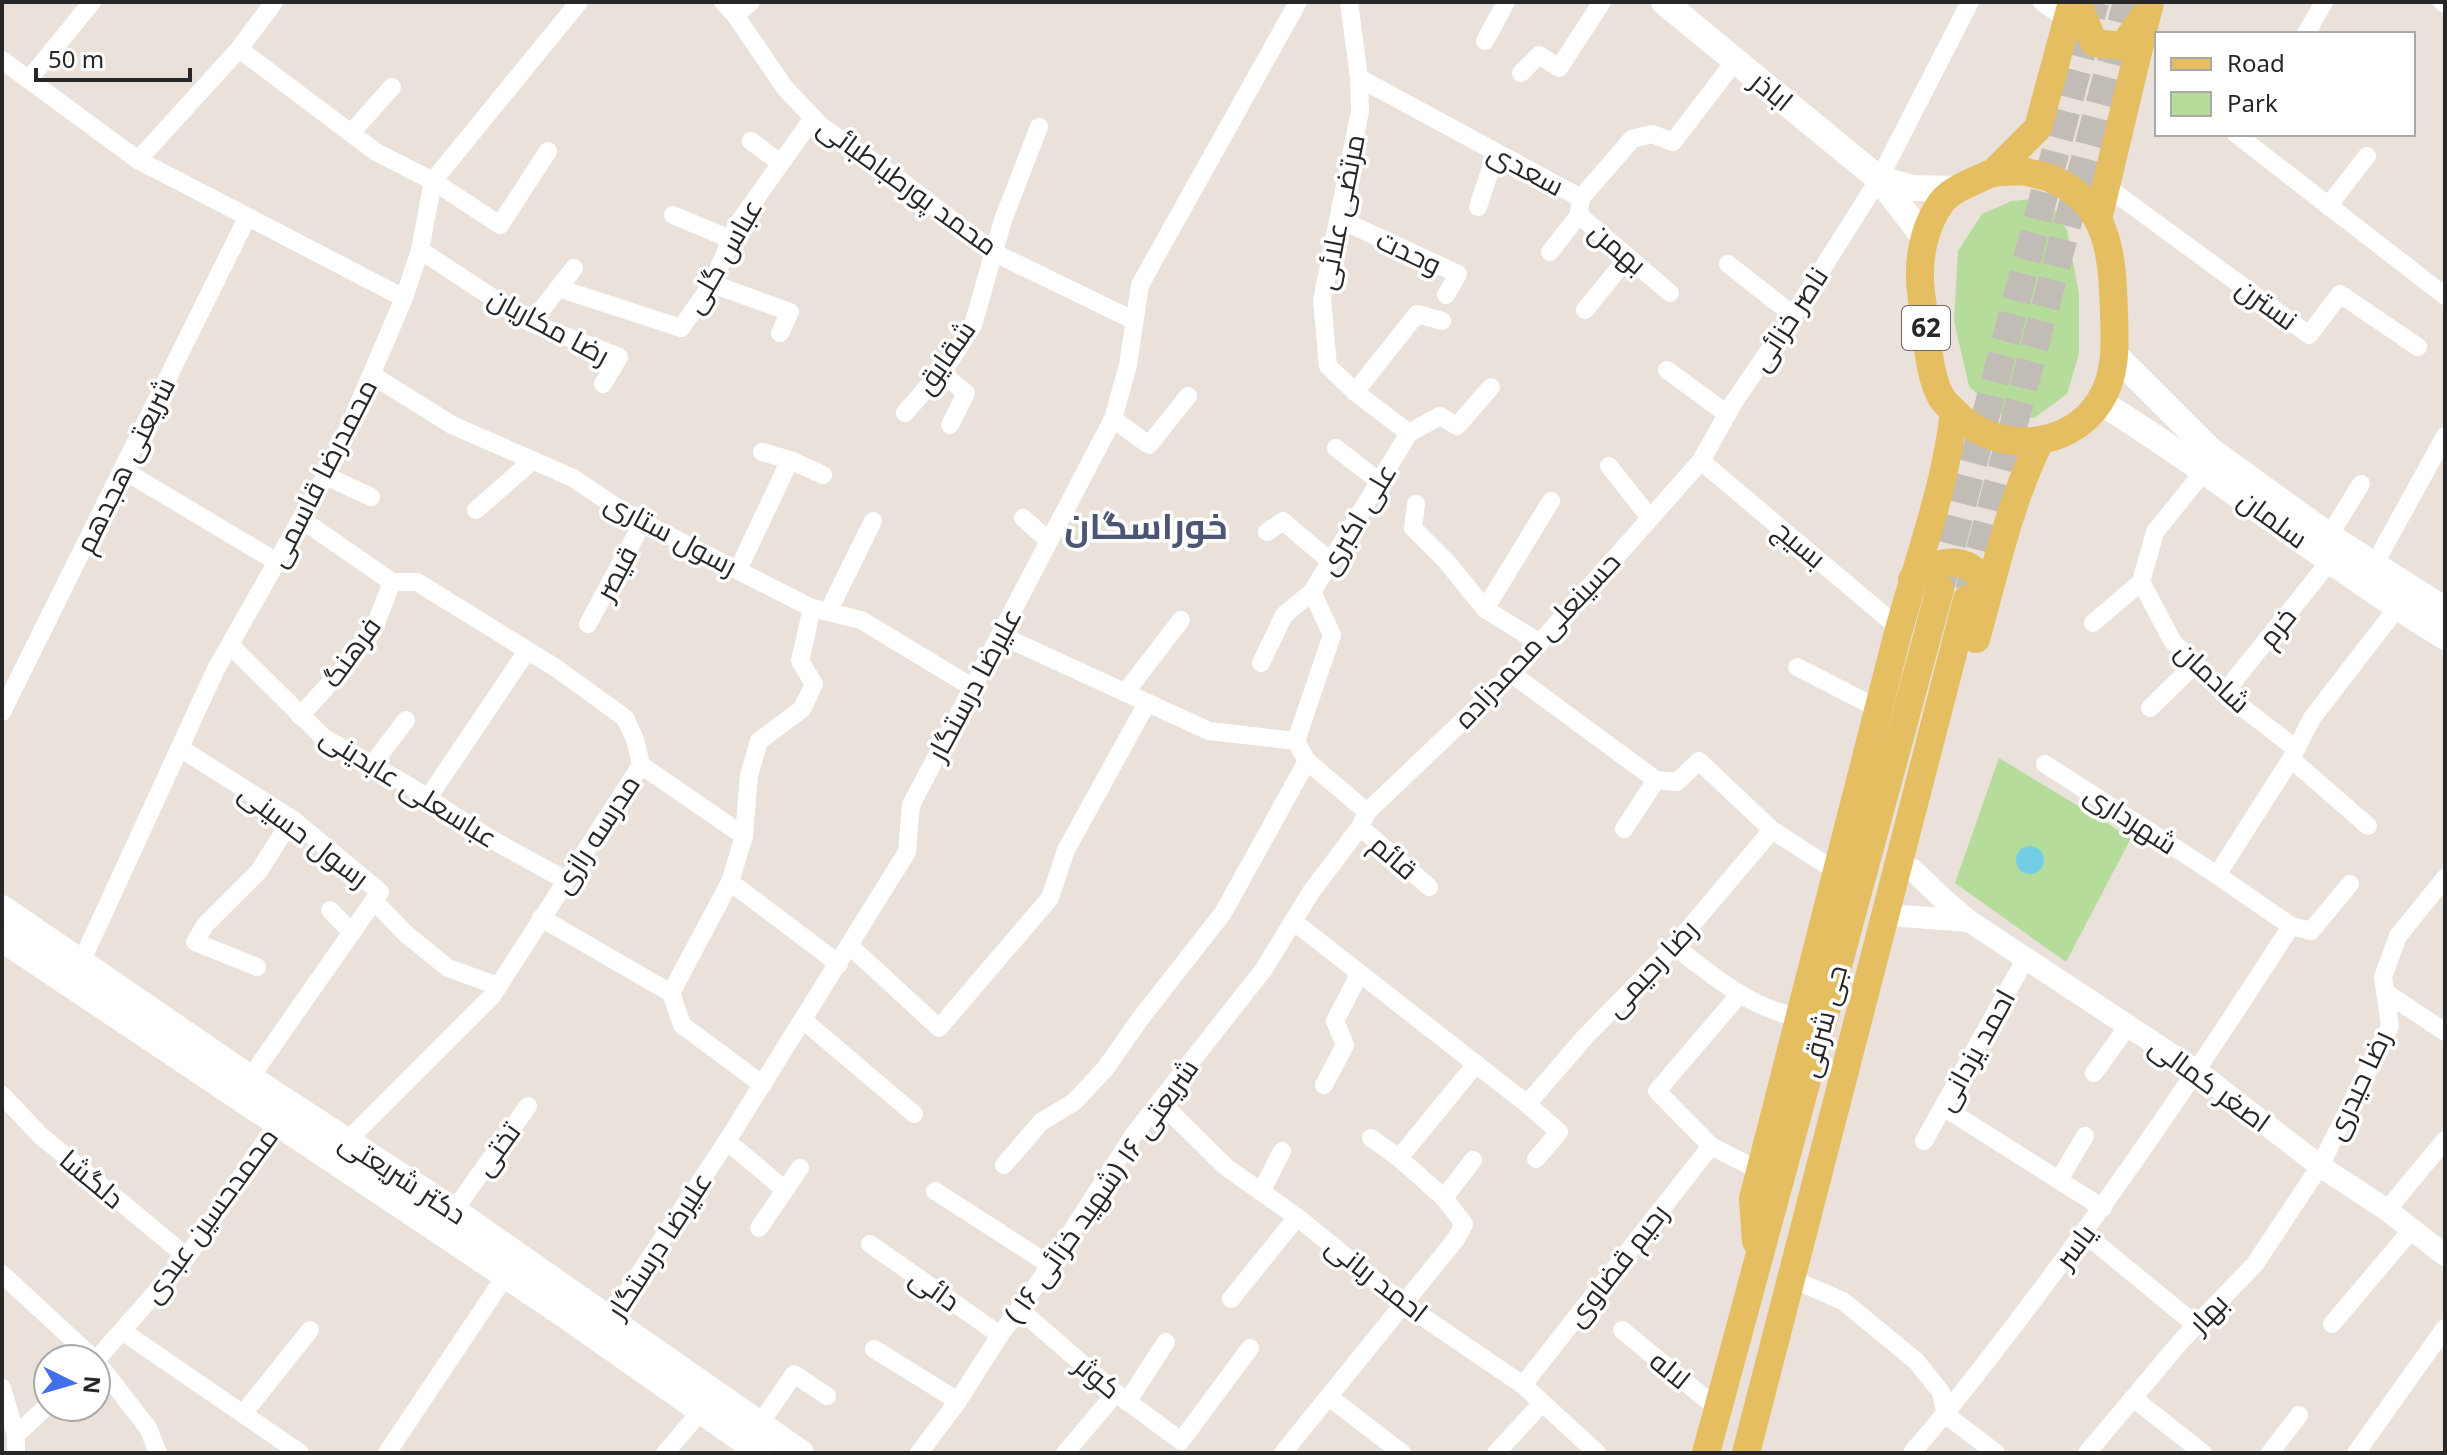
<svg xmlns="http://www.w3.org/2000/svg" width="2447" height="1455" font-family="'Noto Sans',Cairo,sans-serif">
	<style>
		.green { fill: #b5dc9a }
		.water { fill: #73cee5 }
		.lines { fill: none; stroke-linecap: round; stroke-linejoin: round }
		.primary-tunnel { stroke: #c2bcb6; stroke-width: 28; stroke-dasharray: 28 14; stroke-linecap: butt }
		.minor { stroke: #fff; stroke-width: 18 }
		.tertiary { stroke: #fff; stroke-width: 22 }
		.secondary { stroke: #fff; stroke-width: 26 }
		.primary { stroke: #e5be62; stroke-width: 28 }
		.labels { text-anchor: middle; stroke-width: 7; stroke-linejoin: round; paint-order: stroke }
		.shield { fill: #fff; stroke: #686868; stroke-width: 2 }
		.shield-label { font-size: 26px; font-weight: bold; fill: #272727 }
		.street-label { font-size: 28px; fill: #272727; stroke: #fff }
		.district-label { font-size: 36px; font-weight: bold; fill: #4c5674; stroke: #fff }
	</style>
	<rect width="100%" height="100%" fill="#e9e1da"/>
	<!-- green -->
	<g class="green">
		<polygon points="2033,199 2056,211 2067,230 2079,294 2079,354 2067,394 2034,418 2001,415 1969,386 1954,321 1958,251 1982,214 2012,201"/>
		<polygon points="1999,758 2131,838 2066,962 1955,883"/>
	</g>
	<!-- water -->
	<circle class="water" cx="2030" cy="860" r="14"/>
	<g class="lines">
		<!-- primary-tunnel -->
		<g class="primary-tunnel">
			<polyline points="1941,585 2095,2"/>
			<polyline points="1969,591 2127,2"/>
		</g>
		<!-- minor -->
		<g class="minor">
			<polyline points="723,2 735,15 785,88 821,126 897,178 995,253 1133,320"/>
			<polyline points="1349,2 1359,78 1360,111 1322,300 1328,366 1355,392 1409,433"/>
			<polyline points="2042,2 2067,20"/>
			<polyline points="2442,2 2445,4"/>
			<polyline points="735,15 751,2"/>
			<polyline points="2306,34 2324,2"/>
			<polyline points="1485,41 1506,2"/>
			<polyline points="239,49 376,152 433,181 500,225 548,151"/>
			<polyline points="2,60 138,160 404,298"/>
			<polyline points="1521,73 1539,55 1559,68 1602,2"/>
			<polyline points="30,78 92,2"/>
			<polyline points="1359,78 1581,198 1632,139 1652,134 1673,142 1735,61"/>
			<polyline points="351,133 392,87"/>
			<polyline points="2236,134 2445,296"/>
			<polyline points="751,141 780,163"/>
			<polyline points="138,160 239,49 274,2"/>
			<polyline points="2107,187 2309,335 2340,294 2418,347"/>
			<polyline points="1581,198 1579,215 1670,293"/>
			<polyline points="2328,206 2367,156"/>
			<polyline points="1478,207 1496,153"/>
			<polyline points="673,215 730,239"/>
			<polyline points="1339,219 1458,274 1446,295"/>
			<polyline points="420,250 531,323 619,357 603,384"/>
			<polyline points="1550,252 1579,215"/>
			<polyline points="1728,264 1793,315"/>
			<polyline points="712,284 790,312 780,333"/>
			<polyline points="558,288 681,328 712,284 737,225 813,118"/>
			<polyline points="1585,310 1628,257"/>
			<polyline points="531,323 574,268"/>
			<polyline points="1667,370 1727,414"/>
			<polyline points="940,372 966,393 950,425"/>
			<polyline points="372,375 452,425 573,478 628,515 812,608 861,620 972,687"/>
			<polyline points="1355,392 1417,314 1442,321"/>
			<polyline points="905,413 950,361 973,325 1003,220 1039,127"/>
			<polyline points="1113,419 1149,445 1188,396"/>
			<polyline points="1409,433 1440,416 1457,426 1491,387"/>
			<polyline points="1336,448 1380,482"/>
			<polyline points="762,452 790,460 823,475"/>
			<polyline points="1701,461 1899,628"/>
			<polyline points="1609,466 1650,518"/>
			<polyline points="123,470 277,562"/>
			<polyline points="2205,470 2155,532 2141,582 2173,642 2224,693 2295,748"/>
			<polyline points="326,476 371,497"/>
			<polyline points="1416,504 1413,528 1447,562 1485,609 1540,643"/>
			<polyline points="476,510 533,460"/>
			<polyline points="1023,518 1049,541"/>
			<polyline points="301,519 392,582 417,582 556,668 625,718 635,739 641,765 492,996 341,1147"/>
			<polyline points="1267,532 1283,521 1330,561"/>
			<polyline points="2329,536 2361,484"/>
			<polyline points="2374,565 2445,436"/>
			<polyline points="738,570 790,460"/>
			<polyline points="1485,609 1551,501"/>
			<polyline points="828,612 873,521"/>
			<polyline points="2093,623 2141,582"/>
			<polyline points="588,624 643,522"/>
			<polyline points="1000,635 1209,731 1296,741 1307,761 1367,812"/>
			<polyline points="230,645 323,737 406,784 489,838 565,880"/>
			<polyline points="1261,663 1284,615 1312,592"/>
			<polyline points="1797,667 1879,709"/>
			<polyline points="1512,674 1656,780"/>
			<polyline points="1125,693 1181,620"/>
			<polyline points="2224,693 2330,561"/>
			<polyline points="2150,708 2195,664"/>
			<polyline points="2,712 247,218"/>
			<polyline points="300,716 342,670 373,631 392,582"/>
			<polyline points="1296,741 1332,635 1312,592 1409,433"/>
			<polyline points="180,748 292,819 380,892 250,1078 245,1088"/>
			<polyline points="2291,759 2368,826"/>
			<polyline points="2045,764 2217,875"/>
			<polyline points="372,765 406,720"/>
			<polyline points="641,765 744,836"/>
			<polyline points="428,798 527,651"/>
			<polyline points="1360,827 1429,887"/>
			<polyline points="1624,829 1656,780 1677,782 1699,761 1772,830 1837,872"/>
			<polyline points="730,882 839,964"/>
			<polyline points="374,901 406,934 448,968 498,986"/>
			<polyline points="330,910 352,933"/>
			<polyline points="541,918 671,993 682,1025 763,1085"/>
			<polyline points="1293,921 1527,1104 1559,1132 1536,1159"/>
			<polyline points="2291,926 2311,931 2350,884"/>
			<polyline points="850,946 939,1028 1050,898 1066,850 1147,703"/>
			<path d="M1674,946c42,32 73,60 125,72"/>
			<polyline points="257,967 195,942 205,925 259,871 292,819"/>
			<polyline points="77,971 216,669 335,459 404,298 420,250 433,181 579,2"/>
			<polyline points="2385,992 2445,1032"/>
			<polyline points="671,993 730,882 744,836 749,775 759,741 802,709 814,684 800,661 812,608"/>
			<polyline points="1739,995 1657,1091 1711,1146 1760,1171"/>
			<polyline points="803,1020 914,1114"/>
			<polyline points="2094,1073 2128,1026"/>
			<polyline points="1324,1085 1345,1045 1335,1021 1360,973"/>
			<polyline points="2,1095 40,1135 187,1257"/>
			<polyline points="1160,1102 1226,1167 1297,1217 1404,1304 1523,1385 1597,1453"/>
			<polyline points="1527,1104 1585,1037 1674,946 1772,830"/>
			<polyline points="1943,1107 2103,1208"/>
			<polyline points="1371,1138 1399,1158"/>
			<polyline points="727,1141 785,1190"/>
			<polyline points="1924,1141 2026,958"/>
			<polyline points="1004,1165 1041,1122 1074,1102 1105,1069 1140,1019 1223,913 1307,761"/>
			<polyline points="2059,1180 2085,1136"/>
			<polyline points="935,1191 1050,1265"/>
			<polyline points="1261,1192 1282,1151"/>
			<polyline points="1444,1198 1473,1160"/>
			<polyline points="2387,1210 2445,1140"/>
			<polyline points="448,1219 528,1106"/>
			<polyline points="759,1228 800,1168"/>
			<polyline points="2085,1234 2197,1326"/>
			<polyline points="870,1244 1000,1335"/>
			<polyline points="2,1274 94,1359"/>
			<polyline points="1792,1279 1843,1301 1916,1361 1941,1392 1946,1415 1996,1453"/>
			<polyline points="1231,1299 1297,1217"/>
			<polyline points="1019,1309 1116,1393 1181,1441 1250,1348"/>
			<polyline points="2332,1324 2413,1228"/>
			<polyline points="603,1329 727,1141 907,852 911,805 1113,419 1128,365 1140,285 1298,2"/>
			<polyline points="1622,1330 1718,1409"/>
			<polyline points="122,1331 300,1453"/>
			<polyline points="874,1349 958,1401"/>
			<polyline points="96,1360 187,1257 283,1115"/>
			<polyline points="96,1361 148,1428 158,1453"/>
			<polyline points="1523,1385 1711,1146"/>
			<polyline points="2,1388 16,1435 16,1453"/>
			<polyline points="1329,1397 1402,1453"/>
			<polyline points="2133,1398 2203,1453"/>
			<polyline points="1127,1402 1166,1342"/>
			<polyline points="243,1414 310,1330"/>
			<polyline points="753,1434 794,1374 827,1396"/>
			<polyline points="16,1435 48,1405"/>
			<path d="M1913,1451c37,-41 70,-85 103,-128 98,-128 188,-261 275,-397l-74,-51 74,-116 21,-41 85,-110"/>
			<polyline points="387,1453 512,1266"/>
			<polyline points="665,1453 707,1404"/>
			<polyline points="919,1453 958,1401 1000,1335 1041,1279 1134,1134 1264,969 1311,892 1360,827 1367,812 1512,674 1701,461 1734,402 1793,315 1879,179 1970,2"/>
			<polyline points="1065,1453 1116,1393"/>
			<polyline points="1283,1453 1456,1239 1464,1224 1444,1198 1399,1158 1476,1064"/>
			<polyline points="1496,1453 1542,1403"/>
			<polyline points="2087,1453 2181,1341 2255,1264 2320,1166 2390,1026 2383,977 2398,936 2445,878"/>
			<polyline points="2270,1453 2299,1415"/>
			<polyline points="2356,1453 2445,1328"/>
		</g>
		<!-- tertiary -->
		<g class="tertiary">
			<polyline points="1913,870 1943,899 1969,921 2198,1072 2320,1166 2387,1210 2445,1255"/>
			<polyline points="1902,916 1969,921"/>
		</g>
		<!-- secondary -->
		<g class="secondary">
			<polyline points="1664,2 1879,179 1924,237"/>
			<polyline points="1879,179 1913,188 1957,189"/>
			<polyline points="2116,356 2209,449 2329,536 2445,610"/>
			<path d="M2100,402c118,73 226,162 345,235"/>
			<polyline points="2,908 250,1078 453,1210 801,1453"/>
			<polyline points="2,939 569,1318 761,1453"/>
		</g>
		<!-- primary -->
		<g class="primary">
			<polyline points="2077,2 2094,43 2123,46 2142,19"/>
			<path d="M2023,171c9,3 21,4 29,8 59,25 60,80 62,134 1,30 3,61 -14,88 -29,47 -97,53 -138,18 -7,-7 -16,-14 -21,-22 -12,-23 -13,-52 -16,-77 -2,-15 -6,-32 -5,-48 0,-23 7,-50 21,-69 8,-11 22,-17 35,-23 5,-2 11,-6 17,-7 9,-2 20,-1 30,-2z"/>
			<polyline points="1993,173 2038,128 2072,2"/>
			<polyline points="2098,219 2150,2"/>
			<path d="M1912,580c15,-14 40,-24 59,-12 6,4 13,12 19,17"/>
			<path d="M1976,639c19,-67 33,-135 64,-198"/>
			<path d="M1756,1241l-3,-42c47,-182 94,-364 140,-547 20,-80 52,-158 61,-240"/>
			<polyline points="1706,1453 1940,589"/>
			<polyline points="1746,1453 1967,599"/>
		</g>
	</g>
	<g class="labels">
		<!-- shield labels -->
		<rect class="shield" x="1902" y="306" width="48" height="44" rx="6"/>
		<g class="shield-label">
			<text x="1926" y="337">62</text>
		</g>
		<!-- street labels -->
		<g class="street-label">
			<text transform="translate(1772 91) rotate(39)" y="10">اباذر</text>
			<text transform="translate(1526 169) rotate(28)" y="10">سعدی</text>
			<text transform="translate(908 186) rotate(36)" y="10">محمد پورطباطبائی</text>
			<text transform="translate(1340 212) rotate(-79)" y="10">مرتضی علائی</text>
			<text transform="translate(1618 248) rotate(40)" y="10">بهمن</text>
			<text transform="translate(1409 252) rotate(25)" y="10">وحدت</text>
			<text transform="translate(723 256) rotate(-60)" y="10">عباس گلی</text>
			<text transform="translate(2267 304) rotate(36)" y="10">نسترن</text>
			<text transform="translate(1789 319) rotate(-57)" y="10">ناصر خزائی</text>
			<text transform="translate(549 326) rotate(28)" y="10">رضا مکاریان</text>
			<text transform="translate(945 357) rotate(-55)" y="10">شقایق</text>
			<text transform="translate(125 465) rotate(-64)" y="10">شریعتی هجدهم</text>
			<text transform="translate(322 473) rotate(-63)" y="10">محمدرضا قاسمی</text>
			<text transform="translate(1357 519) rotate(-59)" y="10">علی اکبری</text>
			<text transform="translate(2273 519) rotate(36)" y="10">سلمان</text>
			<text transform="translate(671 534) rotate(28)" y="10">رسول ستاری</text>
			<text transform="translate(1800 544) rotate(40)" y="10">بسیج</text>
			<text transform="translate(616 573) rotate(-62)" y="10">قیصر</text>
			<text transform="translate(2277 627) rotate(-51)" y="10">خرم</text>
			<text transform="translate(1537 640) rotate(-47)" y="10">حسینعلی محمدزاده</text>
			<text transform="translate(351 652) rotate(-54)" y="10">فرهنگ</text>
			<text transform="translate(2213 677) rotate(43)" y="10">شادمان</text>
			<text transform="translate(974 684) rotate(-62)" y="10">علیرضا درستگار</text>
			<text transform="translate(409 787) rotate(32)" y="10">عباسعلی عابدینی</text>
			<text transform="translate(2131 819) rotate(33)" y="10">شهرداری</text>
			<text transform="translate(596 834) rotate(-57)" y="10">مدرسه رازی</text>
			<text transform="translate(304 835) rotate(37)" y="10">رسول حسینی</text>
			<text transform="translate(1394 857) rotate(41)" y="10">قائم</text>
			<text transform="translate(1651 968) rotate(-47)" y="10">رضا رحیمی</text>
			<text transform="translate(1823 1021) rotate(-75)" y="10">جی شرقی</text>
			<text transform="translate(1975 1050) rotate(-61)" y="10">احمد یزدانی</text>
			<text transform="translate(2210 1084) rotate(36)" y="10">اصغر کمالی</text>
			<text transform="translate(2358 1085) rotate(-65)" y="10">رضا حیدری</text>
			<text transform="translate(497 1149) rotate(-54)" y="10">تختی</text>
			<text transform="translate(403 1178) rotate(33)" y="10">دکتر شریعتی</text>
			<text transform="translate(92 1179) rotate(40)" y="10">دلگشا</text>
			<text transform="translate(1101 1191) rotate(-55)" y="10">شریعتی ۱۶ (شهید خزائی ۱۶ )</text>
			<text transform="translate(210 1215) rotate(-54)" y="10">محمدحسین عبدی</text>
			<text transform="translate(659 1245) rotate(-57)" y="10">علیرضا درستگار</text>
			<text transform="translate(2075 1246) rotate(-53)" y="10">یاسر</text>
			<text transform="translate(1617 1265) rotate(-52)" y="10">رحیم قضاوی</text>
			<text transform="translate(1377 1279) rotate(38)" y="10">احمد ربانی</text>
			<text transform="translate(935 1289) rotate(35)" y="10">دائی</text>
			<text transform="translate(2208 1313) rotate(-46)" y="10">بهار</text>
			<text transform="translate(1670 1370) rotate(39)" y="10">لاله</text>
			<text transform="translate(1098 1377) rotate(40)" y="10">کوثر</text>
		</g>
		<!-- district labels -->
		<g class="district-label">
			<text x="1146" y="539">خوراسگان</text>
		</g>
	</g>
	<!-- border -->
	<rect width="2447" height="1455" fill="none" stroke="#272727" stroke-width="8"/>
	<!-- legend -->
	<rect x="2155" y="32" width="260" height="104" fill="#ffffff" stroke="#a9a9a9" stroke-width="2"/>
	<rect x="2171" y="58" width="40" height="12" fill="#e5be62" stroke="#a9a9a9" stroke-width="2"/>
	<text x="2227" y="72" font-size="24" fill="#272727">Road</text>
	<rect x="2171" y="92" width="40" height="24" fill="#b5dc9a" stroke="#a9a9a9" stroke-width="2"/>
	<text x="2227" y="112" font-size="24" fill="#272727">Park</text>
	<!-- north arrow -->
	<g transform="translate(72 1383) rotate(95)"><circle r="38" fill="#ffffff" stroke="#a9a9a9" stroke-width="2"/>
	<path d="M0-6L14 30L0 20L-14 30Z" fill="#446fec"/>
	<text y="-12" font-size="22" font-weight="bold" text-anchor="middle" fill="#272727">N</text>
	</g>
	<!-- scale -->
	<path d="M36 68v12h154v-12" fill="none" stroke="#272727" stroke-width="4"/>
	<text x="48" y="68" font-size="24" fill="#272727" stroke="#ffffff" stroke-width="6" paint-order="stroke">50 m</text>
</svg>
